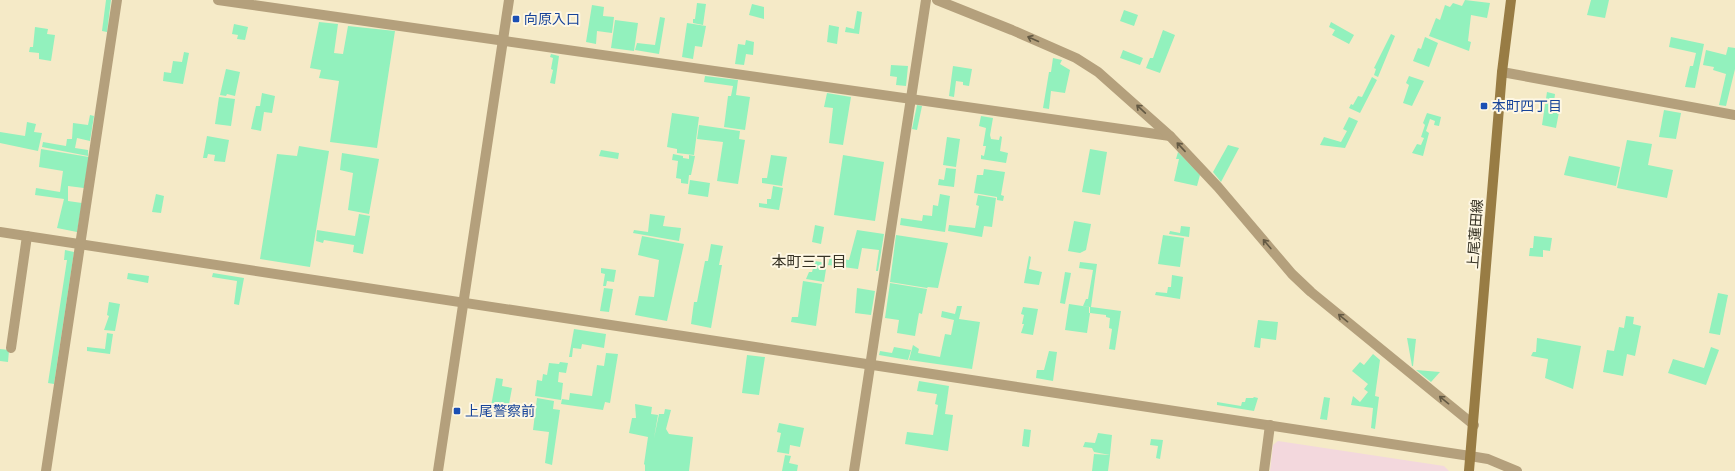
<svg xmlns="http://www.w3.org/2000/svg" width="1735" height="471" font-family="'Times New Roman','Noto Sans JP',serif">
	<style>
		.commercial { fill: #f3d8dd }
		.green { fill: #92f1bd }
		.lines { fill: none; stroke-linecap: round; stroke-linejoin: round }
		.minor { stroke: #b4a07c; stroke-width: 10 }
		.tertiary { stroke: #b4a07c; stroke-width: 10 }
		.secondary { stroke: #987c44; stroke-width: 10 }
		.oneway { stroke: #635943 }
		.transit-dot { fill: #1a4fb4; stroke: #fef7e3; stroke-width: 1.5 }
		.labels { text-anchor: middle; stroke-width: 4; stroke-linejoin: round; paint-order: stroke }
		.transit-label { font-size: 14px; fill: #164399; stroke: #fef7e3; text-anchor: start }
		.street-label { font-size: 14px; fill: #373325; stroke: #fef7e3 }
		.neighbourhood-label { font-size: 15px; fill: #373325; stroke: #fef7e3 }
	</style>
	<rect width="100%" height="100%" fill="#f5eac7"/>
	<!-- commercial -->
	<polygon class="commercial" points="1278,441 1444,466 1449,471 1270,471 1273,445"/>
	<!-- green -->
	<g class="green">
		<polygon points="106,0 111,0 107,32 102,31"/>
		<polygon points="1465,0 1490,3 1487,18 1471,15 1468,41 1471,42 1469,51 1429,36 1436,18 1440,20 1445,5 1450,7 1453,3 1462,6"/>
		<polygon points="1591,0 1609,0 1605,18 1587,15"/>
		<polygon points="697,3 706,4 703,25 693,23 693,19 695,19"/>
		<polygon points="752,4 764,7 764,19 749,15"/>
		<polygon points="592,5 604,7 603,16 614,17 612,33 597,31 596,44 586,42"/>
		<polygon points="1124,10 1138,15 1134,26 1120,21"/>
		<polygon points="857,11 862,12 859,34 845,32 846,27 854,29"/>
		<polygon points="660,17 665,18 659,54 635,50 637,43 655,45"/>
		<polygon points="615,20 638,23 634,51 611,48"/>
		<polygon points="319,22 338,24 334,53 343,54 348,26 395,31 377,148 330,142 339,81 319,78 321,70 310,68"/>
		<polygon points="1331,22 1354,35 1349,44 1332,35 1335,30 1329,27"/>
		<polygon points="687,23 706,26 702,47 695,46 693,59 682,57"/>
		<polygon points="234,24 248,27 245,40 237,39 238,35 232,34"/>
		<polygon points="829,25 839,27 837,44 827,42"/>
		<polygon points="35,27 48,29 47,34 55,35 51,61 39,59 39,53 29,52 30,47 33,47"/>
		<polygon points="1163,30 1175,35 1160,73 1146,68 1150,58 1153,58"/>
		<polygon points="1391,34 1395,36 1378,77 1374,75 1376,69 1374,68"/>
		<polygon points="1425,37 1438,43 1429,67 1413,61 1418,48 1421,49"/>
		<polygon points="1671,37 1704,44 1695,88 1685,87 1690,66 1693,66 1696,53 1669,47"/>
		<polygon points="746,40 754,42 753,55 746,54 744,65 735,64 738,44 745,45"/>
		<polygon points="1728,47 1735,48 1735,69 1726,106 1719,105 1726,74 1713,70 1714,67 1703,65 1706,50 1726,55"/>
		<polygon points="1123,50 1143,58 1140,65 1120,58"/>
		<polygon points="184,52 189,53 183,84 163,81 164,72 171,73 173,61 182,62"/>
		<polygon points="551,54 559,56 555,84 550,83 553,70 551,69 553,58 550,57"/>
		<polygon points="1053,58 1062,60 1060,64 1070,70 1065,93 1051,91 1049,109 1043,108 1049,72 1051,72"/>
		<polygon points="891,65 908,66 906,86 896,85 897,77 890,76"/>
		<polygon points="953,66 972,69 969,86 963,85 963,82 956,81 954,97 949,96"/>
		<polygon points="226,69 240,72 235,96 227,94 226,96 220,95"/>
		<polygon points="705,76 738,80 736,95 750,97 745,130 724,127 728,96 731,96 733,86 704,82"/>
		<polygon points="1409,76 1424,81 1412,106 1403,103 1409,85 1406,83"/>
		<polygon points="1372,77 1377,80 1360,113 1349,108 1351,104 1353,105 1358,96 1362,97"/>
		<polygon points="1547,92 1555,94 1553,110 1559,112 1556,128 1542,125"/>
		<polygon points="262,93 275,96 272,113 264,112 261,131 251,129 256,106 260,106"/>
		<polygon points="827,93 851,97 843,145 829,143 833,108 824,107"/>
		<polygon points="219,97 235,99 231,126 215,124"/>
		<polygon points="917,105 922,106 917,130 912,129"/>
		<polygon points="1664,110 1681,113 1676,139 1659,137"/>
		<polygon points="672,113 699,117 694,155 677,153 677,149 667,147"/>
		<polygon points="1427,113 1441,117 1439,126 1434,125 1435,121 1430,119 1426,131 1429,133 1423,156 1412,153 1417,144 1421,145 1424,138 1421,137 1425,125 1423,123"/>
		<polygon points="90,115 94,116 90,141 77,138 75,148 88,150 88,156 42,147 43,142 66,146 67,139 72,139 73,123 88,125"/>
		<polygon points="981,116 993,118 990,135 991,139 999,140 1000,136 1002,137 1000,151 1008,153 1006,163 981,159 981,155 984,156 986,146 983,146 986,128 979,126"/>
		<polygon points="1349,117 1358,121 1345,148 1320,145 1324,137 1341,142 1347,131 1343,129"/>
		<polygon points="27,122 36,124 34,132 42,133 38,151 0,143 0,132 25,136"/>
		<polygon points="699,125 740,131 739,139 745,140 738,184 717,181 723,142 697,139"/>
		<polygon points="207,136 229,140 225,162 214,161 215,155 208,154 207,158 203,158"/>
		<polygon points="947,137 960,139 956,167 943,165"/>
		<polygon points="1627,140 1652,144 1648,165 1673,170 1667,198 1617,188"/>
		<polygon points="1228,145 1239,148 1221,182 1213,172"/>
		<polygon points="299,146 329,151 310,267 260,259 277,154 297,156"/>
		<polygon points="41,149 89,157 84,188 68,186 68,201 82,203 77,232 57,228 64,199 35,195 36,188 60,192 63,171 39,167"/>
		<polygon points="1090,149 1107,152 1100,195 1082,192"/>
		<polygon points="601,150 619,153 618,159 599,156"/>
		<polygon points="1178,152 1200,175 1197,186 1174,181 1179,159 1176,159"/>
		<polygon points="342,153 379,159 369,214 348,210 353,173 340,170"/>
		<polygon points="673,154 683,156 683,158 689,159 689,155 695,156 691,175 689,175 688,184 681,183 681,179 676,178 678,161 672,160"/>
		<polygon points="771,155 787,157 782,186 762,183 762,178 767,178"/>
		<polygon points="843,155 884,162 875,221 834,215"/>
		<polygon points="1569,156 1620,167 1616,186 1564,175"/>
		<polygon points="946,168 956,169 954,187 938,185 939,179 944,180"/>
		<polygon points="984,169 1005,172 1001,195 1004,196 1003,201 997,200 997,197 974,193 977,175 983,175"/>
		<polygon points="690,180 710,183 708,197 688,194"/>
		<polygon points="773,186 783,188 779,210 759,207 759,203 767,204 767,199 771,199"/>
		<polygon points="156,194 164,196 161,213 152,212"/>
		<polygon points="940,194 950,196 945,232 900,225 901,218 922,221 923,215 932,216 933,205 938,206"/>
		<polygon points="978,195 996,198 992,227 984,226 982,237 948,231 949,225 975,228 979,206 976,205"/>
		<polygon points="359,214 370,216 363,254 353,252 354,245 324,240 323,243 316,241 317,230 355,236"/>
		<polygon points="650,214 665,216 663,226 681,228 679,241 633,233 634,230 648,232"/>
		<polygon points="1074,221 1091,224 1086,250 1080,253 1068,251"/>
		<polygon points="815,225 824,227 821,244 812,242"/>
		<polygon points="1181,226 1190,227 1189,237 1169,234 1170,231 1180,233"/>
		<polygon points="857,230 884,234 878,271 876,271 879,250 862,248 858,269 828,265 830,257 849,260"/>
		<polygon points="896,235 948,243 938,288 928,287 927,288 890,282"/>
		<polygon points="1163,235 1184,238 1180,267 1158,264"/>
		<polygon points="642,236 684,244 667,321 635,315 639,296 654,297 659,260 638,255"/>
		<polygon points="1534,236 1552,238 1550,251 1543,250 1543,257 1529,256 1530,248 1533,248"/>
		<polygon points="711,244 723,246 719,265 722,265 711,328 691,324 694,302 697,302 705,261 708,261"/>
		<polygon points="65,250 74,252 54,384 48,383 67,260 64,260"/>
		<polygon points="1029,256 1031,257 1029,269 1042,272 1039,285 1024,283"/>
		<polygon points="815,261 827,263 824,282 806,279 809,272 812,272"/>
		<polygon points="1080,262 1097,264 1091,307 1121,311 1115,350 1109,349 1112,329 1109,328 1110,318 1106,317 1106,315 1090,313 1087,333 1065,330 1069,304 1089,307 1089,313 1090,313 1090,307 1083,306 1086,299 1088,299 1093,270 1079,268"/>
		<polygon points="601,268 616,270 614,282 607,281 606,286 603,286 605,274 601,273"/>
		<polygon points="1065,272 1071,273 1065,304 1060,303"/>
		<polygon points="128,273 149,276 148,283 127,279"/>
		<polygon points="213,273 244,278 239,305 234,304 237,281 212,277"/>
		<polygon points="1172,275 1183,277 1180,299 1155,295 1156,292 1167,293 1168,287 1171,287"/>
		<polygon points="803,281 822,284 816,326 791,322 792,317 798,317"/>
		<polygon points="890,283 927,289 922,314 919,313 915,336 897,333 899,320 885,318"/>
		<polygon points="604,288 613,289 609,312 600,311"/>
		<polygon points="857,288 875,291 871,315 855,313"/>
		<polygon points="1718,293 1728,295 1720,335 1709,333"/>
		<polygon points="109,302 120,304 115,331 104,330 109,316 107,315"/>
		<polygon points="957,306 962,306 959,319 980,322 972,369 909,360 913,345 919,349 918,353 940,357 945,334 951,335 954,320 941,317 942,311 955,314"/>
		<polygon points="1023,307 1038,309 1033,335 1021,333 1024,324 1022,324 1024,315 1021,314"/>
		<polygon points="1626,316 1634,317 1633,324 1641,326 1635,356 1627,354 1623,376 1603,372 1607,350 1614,351 1619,327 1624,328"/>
		<polygon points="1258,320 1278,322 1276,340 1261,338 1260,348 1254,347"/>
		<polygon points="574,329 606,334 604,348 582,344 581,349 573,348 572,357 569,357"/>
		<polygon points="107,333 113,334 110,354 87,351 87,347 105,349"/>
		<polygon points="1407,338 1416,339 1413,366 1412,366"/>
		<polygon points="1537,338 1581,346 1573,389 1545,378 1548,359 1531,356 1533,352 1536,352"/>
		<polygon points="894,347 911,350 908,360 879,355 880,351 892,353"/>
		<polygon points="1711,347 1719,350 1706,385 1668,373 1673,359 1704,368"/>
		<polygon points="0,349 9,350 8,362 0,361"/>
		<polygon points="1049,351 1057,352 1053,381 1036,378 1037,370 1044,370"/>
		<polygon points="606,353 618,354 610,403 605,402 603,410 561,404 562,399 569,400 570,393 592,396 597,365 604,366"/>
		<polygon points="1373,354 1380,360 1375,396 1379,397 1375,429 1371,428 1373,408 1351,405 1353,396 1360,402 1368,392 1364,389 1368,384 1352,371 1360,362 1364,365"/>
		<polygon points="747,355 765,357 759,395 742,393"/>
		<polygon points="560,362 568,363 566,373 559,372 558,382 563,383 561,400 535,396 537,380 542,381 543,374 547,375 549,363 559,364"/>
		<polygon points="1416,370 1440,372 1431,382"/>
		<polygon points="496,378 503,379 502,386 512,388 507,415 490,412"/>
		<polygon points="919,381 949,386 945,414 953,415 948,451 905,444 907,432 933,435 938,405 935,404 937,394 917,391"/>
		<polygon points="1254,397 1258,398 1254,411 1217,405 1217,402 1241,406 1242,402 1245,402 1246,398 1253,398"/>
		<polygon points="1324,397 1330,398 1327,420 1320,419"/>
		<polygon points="537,398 554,401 553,409 560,410 552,465 545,463 549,432 533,430"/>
		<polygon points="635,404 652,407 651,414 658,415 654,438 659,414 664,414 665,409 671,410 666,429 669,434 693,437 689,471 645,471 645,465 644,464 648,437 629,433 632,418 636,418"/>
		<polygon points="779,423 804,428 800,447 790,445 789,454 777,452 781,433 777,432"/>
		<polygon points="1024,429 1031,430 1029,447 1022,446"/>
		<polygon points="1098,433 1112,435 1110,455 1094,452 1092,448 1083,447 1085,442 1095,443"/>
		<polygon points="1151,439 1163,440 1160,459 1156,458 1158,446 1150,445"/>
		<polygon points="1094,454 1110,455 1108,471 1092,471"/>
		<polygon points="785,455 791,456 789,463 798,465 797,471 782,471"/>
	</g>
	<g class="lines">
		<!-- minor -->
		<g class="minor">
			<polyline points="218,0 1170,136"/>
			<polyline points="937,0 1012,30 1076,58 1098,72 1170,136 1218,187 1292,274 1311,292 1474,425"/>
			<polyline points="1502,72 1735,115"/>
			<polyline points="0,232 1470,456 1488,459 1517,471"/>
			<polyline points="11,348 27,236"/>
			<polyline points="46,471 117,0"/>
			<polyline points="854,471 926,0"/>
			<polyline points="1264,471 1270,425"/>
		</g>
		<!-- tertiary -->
		<polyline class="tertiary" points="438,471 509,0"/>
		<!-- secondary -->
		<polyline class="secondary" points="1469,471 1502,72 1511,0"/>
	</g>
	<!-- one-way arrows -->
	<defs><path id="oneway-shaft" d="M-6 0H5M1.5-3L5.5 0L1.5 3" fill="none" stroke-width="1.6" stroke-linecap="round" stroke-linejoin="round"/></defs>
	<g class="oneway">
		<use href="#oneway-shaft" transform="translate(1033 39) rotate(-156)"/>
		<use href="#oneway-shaft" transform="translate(1141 109) rotate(-137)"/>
		<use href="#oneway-shaft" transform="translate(1181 147) rotate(-133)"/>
		<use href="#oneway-shaft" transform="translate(1267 244) rotate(-130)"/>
		<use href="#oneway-shaft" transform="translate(1343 318) rotate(-141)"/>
		<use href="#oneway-shaft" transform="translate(1444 400) rotate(-141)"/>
	</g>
	<!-- markers -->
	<g class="transit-dot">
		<rect x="512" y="15" width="8" height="8" rx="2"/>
		<rect x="1480" y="102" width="8" height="8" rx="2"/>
		<rect x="453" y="407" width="8" height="8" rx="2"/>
	</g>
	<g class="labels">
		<!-- transit labels -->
		<g class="transit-label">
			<text x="524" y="24">向原入口</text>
			<text x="1492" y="111">本町四丁目</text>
			<text x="465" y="416">上尾警察前</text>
		</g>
		<!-- street labels -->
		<g class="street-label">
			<text transform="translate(1475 234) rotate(-86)" y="5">上尾蓮田線</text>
		</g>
		<!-- neighbourhood labels -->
		<g class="neighbourhood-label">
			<text x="809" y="267">本町三丁目</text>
		</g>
	</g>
</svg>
